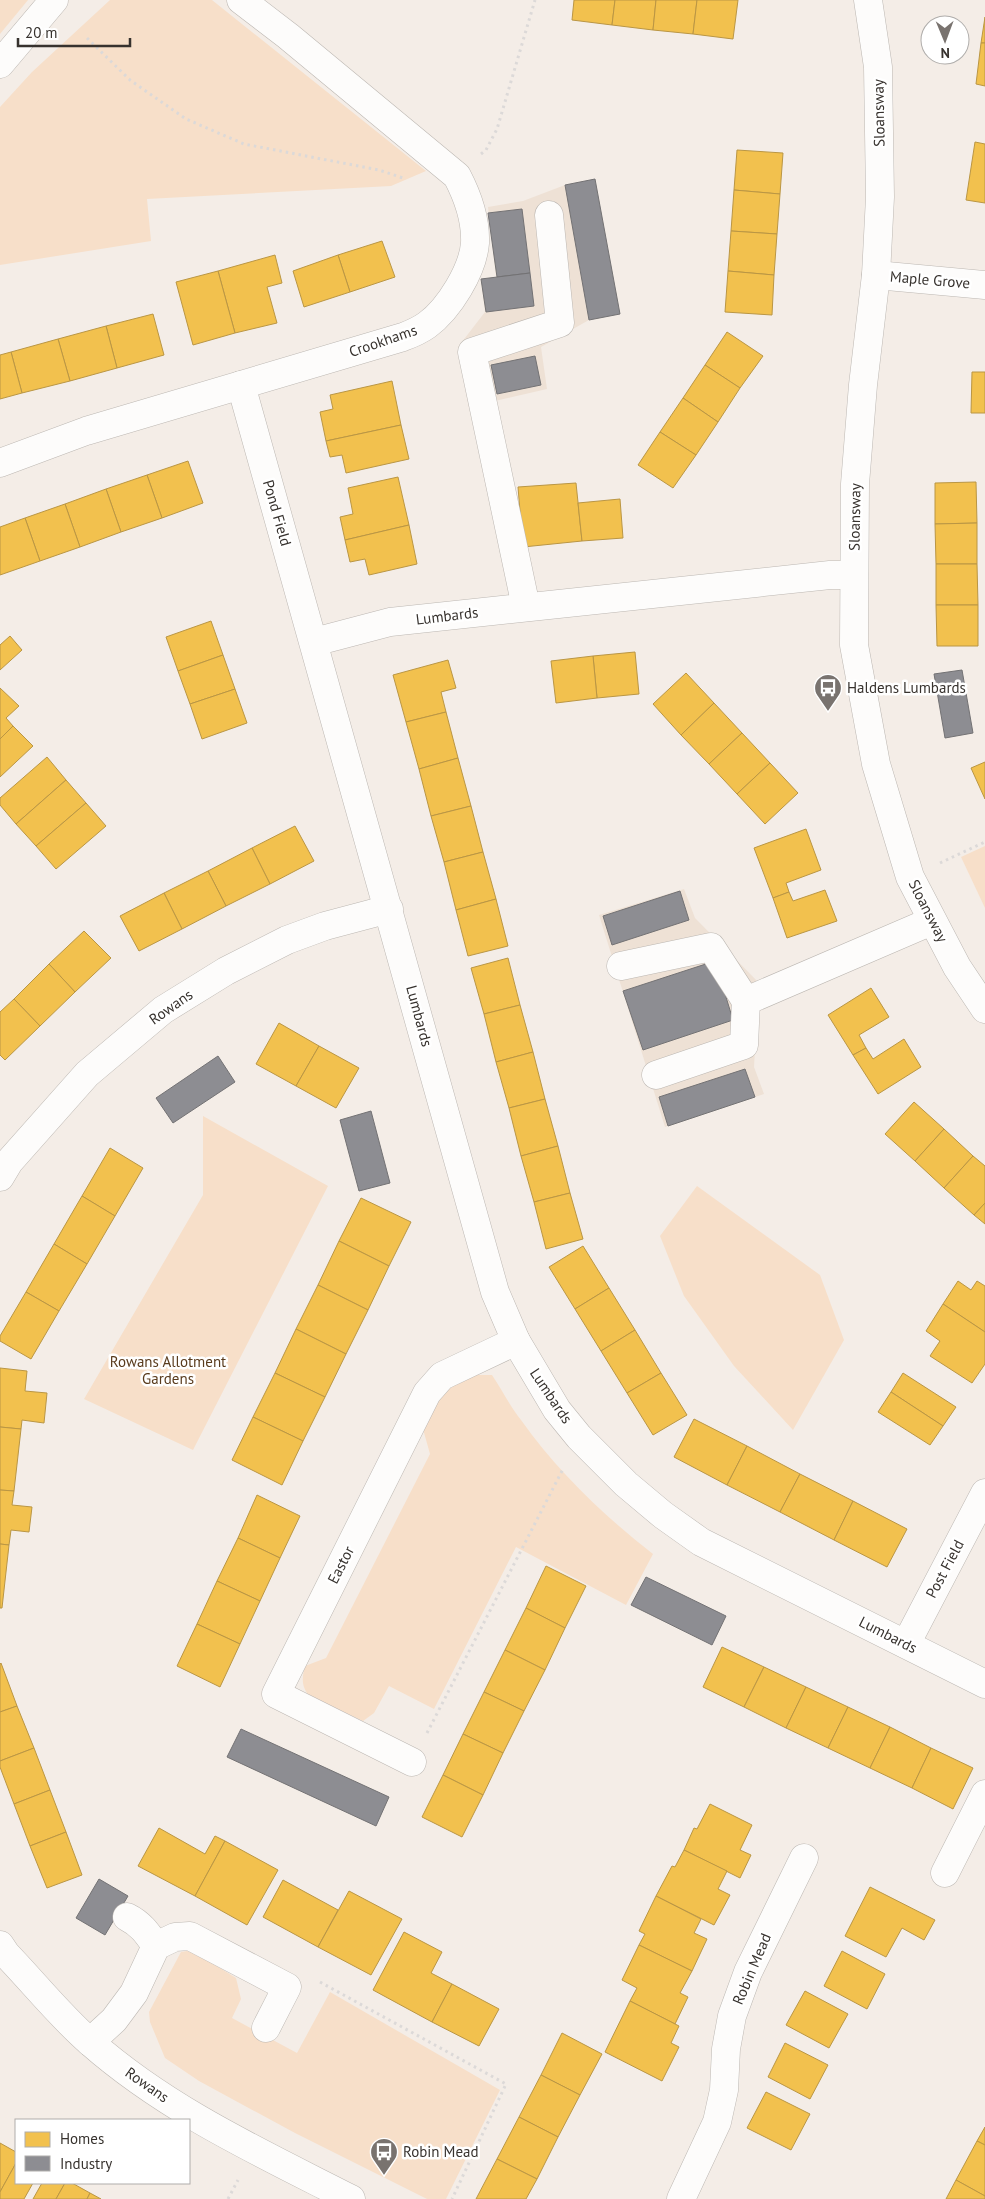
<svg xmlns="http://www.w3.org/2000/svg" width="985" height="2199" font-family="'PT Sans',sans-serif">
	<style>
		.built { fill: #eee1d5 }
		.green { fill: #f7dfc9 }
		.homes { fill: #f2c14e; stroke: #ba9644 }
		.industry { fill: #8d8d92; stroke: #737274 }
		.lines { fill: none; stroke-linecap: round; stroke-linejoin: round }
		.minor-casing { stroke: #bcb7b2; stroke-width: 29 }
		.major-casing { stroke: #bcb7b2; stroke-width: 29 }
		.path { stroke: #dcd9d8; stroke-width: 3; stroke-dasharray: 2.5 4; stroke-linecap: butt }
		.minor { stroke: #fdfcfb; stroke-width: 28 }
		.major { stroke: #fdfcfb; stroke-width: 28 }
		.labels { text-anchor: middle; stroke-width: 5; stroke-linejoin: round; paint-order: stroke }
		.street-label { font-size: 15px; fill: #37322e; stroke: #fff }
		.poi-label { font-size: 15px; fill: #37322e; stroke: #fff; text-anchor: start }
		.park-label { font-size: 15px; fill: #593b1d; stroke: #fff }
	</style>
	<rect width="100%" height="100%" fill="#f4ede7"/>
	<!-- built -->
	<g class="built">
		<polygon points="595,179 620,314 589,320 541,347 547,389 469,407 458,347 485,312 481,279 496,277 488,207 523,201 565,185"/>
		<polygon points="684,889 695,918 759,983 754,1067 764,1094 665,1127 599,915"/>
	</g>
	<!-- green -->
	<g class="green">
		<polygon points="0,0 28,0 0,34"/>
		<polygon points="110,0 212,0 426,171 391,186 147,199 151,241 0,265 0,107 32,72"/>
		<polygon points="985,846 985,908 961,857"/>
		<polygon points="203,1116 328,1186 193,1450 84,1399 203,1195"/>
		<polygon points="697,1186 820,1275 844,1340 793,1430 734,1366 684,1296 660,1236"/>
		<path d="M468,1375h24c10,15 18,31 29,45 37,52 82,95 132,134l-27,51 -110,-58 -82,162 -45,-23 -15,27 -11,8 -54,-25c-8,-11 -7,-18 -4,-30l21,-8 104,-204 -7,-25 17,-33z"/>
		<polygon points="187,1951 196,1953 236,1978 241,1999 232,2018 297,2053 330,1992 500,2090 446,2199 427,2199 295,2133 199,2081 165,2058 150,2022 149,2012 181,1952"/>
	</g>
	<!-- homes -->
	<g class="homes">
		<polygon points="574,0 615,0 612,25 572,20"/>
		<polygon points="615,0 656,0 653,30 612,25"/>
		<polygon points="656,0 697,0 693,34 653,30"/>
		<polygon points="697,0 738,0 733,39 693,34"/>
		<polygon points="985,17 985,43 981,43"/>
		<polygon points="981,43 985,43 985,86 976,84"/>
		<polygon points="975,142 985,144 985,203 966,200"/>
		<polygon points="737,150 783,153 780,194 734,190"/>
		<polygon points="734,190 780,194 777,234 731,231"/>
		<polygon points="731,231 777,234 774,275 728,271"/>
		<polygon points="382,241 395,277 350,292 338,255"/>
		<polygon points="275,255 282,283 267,287 277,323 235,333 218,271"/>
		<polygon points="338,255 350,292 304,307 293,271"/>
		<polygon points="218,271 235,333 193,345 176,282"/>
		<polygon points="728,271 774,275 772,315 725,312"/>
		<polygon points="153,314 164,355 117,368 106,326"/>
		<polygon points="106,326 117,368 70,381 58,339"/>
		<polygon points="727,332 763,356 740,388 705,365"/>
		<polygon points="58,339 70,381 22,393 11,352"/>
		<polygon points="11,352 22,393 0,399 0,355"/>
		<polygon points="705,365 740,388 718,422 683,398"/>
		<polygon points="972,372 985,372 985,413 971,413"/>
		<polygon points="392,381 401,425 326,441 320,412 333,409 330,395"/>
		<polygon points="683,398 718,422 696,455 660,432"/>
		<polygon points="401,425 409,459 346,473 342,455 330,457 326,441"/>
		<polygon points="660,432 696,455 673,488 638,465"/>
		<polygon points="188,461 203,503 162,518 147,475"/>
		<polygon points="147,475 162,518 121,532 106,489"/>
		<polygon points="398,477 409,525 345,540 340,517 353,514 348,488"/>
		<polygon points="976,482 977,523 935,524 935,483"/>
		<polygon points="576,483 582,541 523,547 518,487"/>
		<polygon points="106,489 121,532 80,547 65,504"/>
		<polygon points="620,499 623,538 582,541 578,503"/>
		<polygon points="65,504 80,547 40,561 25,518"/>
		<polygon points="25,518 40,561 0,575 0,527"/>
		<polygon points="977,523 977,564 936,564 935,524"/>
		<polygon points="409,525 417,564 369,575 365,559 350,562 345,540"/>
		<polygon points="936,564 977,564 978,605 936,605"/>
		<polygon points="936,605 978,605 978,646 937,646"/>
		<polygon points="211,621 223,655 178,671 166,637"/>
		<polygon points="10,636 22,650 0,670 0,645"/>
		<polygon points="635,652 639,694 597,698 593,656"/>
		<polygon points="223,655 235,689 190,704 178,671"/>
		<polygon points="593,656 597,698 556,703 551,661"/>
		<polygon points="448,660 456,688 441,692 446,712 406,722 393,675"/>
		<polygon points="686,673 714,703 681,735 653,704"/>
		<polygon points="0,688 19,706 6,718 13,726 0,739"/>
		<polygon points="235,689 247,723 202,739 190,704"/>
		<polygon points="714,703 742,733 709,764 681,735"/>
		<polygon points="446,712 458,758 419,769 406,722"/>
		<polygon points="13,726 33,746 0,777 0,739"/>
		<polygon points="742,733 770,763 737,794 709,764"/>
		<polygon points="47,757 66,780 16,824 0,805 0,798"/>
		<polygon points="458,758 471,806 431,816 419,769"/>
		<polygon points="985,762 985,799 971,768"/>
		<polygon points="770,763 798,793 765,824 737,794"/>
		<polygon points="66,780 86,803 36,846 16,824"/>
		<polygon points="86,803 106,826 56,869 36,846"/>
		<polygon points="471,806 483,852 444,862 431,816"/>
		<polygon points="295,826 314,861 270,884 252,848"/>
		<polygon points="806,829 821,870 786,883 789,892 773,898 754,848"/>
		<polygon points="252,848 270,884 226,906 208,871"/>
		<polygon points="483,852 496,899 456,910 444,862"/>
		<polygon points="208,871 226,906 182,929 164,893"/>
		<polygon points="825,890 837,921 787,938 773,898 789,892 793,901"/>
		<polygon points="164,893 182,929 139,951 120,916"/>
		<polygon points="496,899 508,946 468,956 456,910"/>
		<polygon points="84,931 111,958 75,992 49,964"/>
		<polygon points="508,958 520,1005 484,1014 471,968"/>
		<polygon points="49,964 75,992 40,1026 14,999"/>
		<polygon points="871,988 889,1017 859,1035 866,1048 853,1055 828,1015"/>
		<polygon points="14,999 40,1026 5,1060 0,1055 0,1012"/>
		<polygon points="520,1005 533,1052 496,1062 484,1014"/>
		<polygon points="279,1023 319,1046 296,1086 256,1064"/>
		<polygon points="904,1039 921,1067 878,1094 853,1055 866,1048 873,1059"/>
		<polygon points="319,1046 359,1068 336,1108 296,1086"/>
		<polygon points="533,1052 545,1099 509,1108 496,1062"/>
		<polygon points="545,1099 558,1146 521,1156 509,1108"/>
		<polygon points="914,1102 944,1129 915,1161 885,1134"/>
		<polygon points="944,1129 973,1156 944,1188 915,1161"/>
		<polygon points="558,1146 570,1193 534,1202 521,1156"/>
		<polygon points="110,1148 143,1168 115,1216 82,1196"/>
		<polygon points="973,1156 985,1166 985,1203 974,1215 944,1188"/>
		<polygon points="570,1193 583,1239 546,1249 534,1202"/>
		<polygon points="82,1196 115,1216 87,1264 54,1244"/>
		<polygon points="361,1198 411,1222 389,1266 339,1241"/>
		<polygon points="985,1203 985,1224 974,1215"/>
		<polygon points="339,1241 389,1266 368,1310 318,1285"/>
		<polygon points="54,1244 87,1264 59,1311 26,1292"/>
		<polygon points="583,1246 609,1288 575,1309 549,1267"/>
		<polygon points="958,1281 971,1290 977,1281 985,1286 985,1332 943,1304"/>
		<polygon points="318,1285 368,1310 346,1354 296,1329"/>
		<polygon points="609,1288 635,1330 601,1351 575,1309"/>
		<polygon points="26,1292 59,1311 31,1359 0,1341 0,1336"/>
		<polygon points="943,1304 985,1332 985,1364 972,1383 930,1356 940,1341 926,1331"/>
		<polygon points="296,1329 346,1354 325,1397 275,1373"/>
		<polygon points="635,1330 661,1373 627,1393 601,1351"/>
		<polygon points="0,1368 27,1371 25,1391 47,1393 44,1423 22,1420 21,1429 0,1427"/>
		<polygon points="275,1373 325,1397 303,1441 253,1417"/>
		<polygon points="661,1373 687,1415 653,1435 627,1393"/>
		<polygon points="903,1373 956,1407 943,1426 891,1392"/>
		<polygon points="891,1392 943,1426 930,1445 878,1412"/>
		<polygon points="253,1417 303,1441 282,1485 232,1460"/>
		<polygon points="694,1419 747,1446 727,1485 674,1457"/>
		<polygon points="0,1427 21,1429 14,1491 0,1490"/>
		<polygon points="747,1446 800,1474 780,1512 727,1485"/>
		<polygon points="800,1474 853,1501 834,1540 780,1512"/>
		<polygon points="0,1490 14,1491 12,1505 32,1507 29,1532 11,1530 9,1545 0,1544"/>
		<polygon points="257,1495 300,1516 280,1558 238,1538"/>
		<polygon points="853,1501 907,1529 887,1567 834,1540"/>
		<polygon points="238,1538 280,1558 260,1601 217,1581"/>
		<polygon points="0,1544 9,1545 2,1608 0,1608"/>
		<polygon points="546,1566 586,1586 565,1628 526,1608"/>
		<polygon points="217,1581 260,1601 240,1644 197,1624"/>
		<polygon points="526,1608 565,1628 545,1670 505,1650"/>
		<polygon points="197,1624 240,1644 220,1687 177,1666"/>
		<polygon points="722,1647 764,1667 744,1707 703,1687"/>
		<polygon points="505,1650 545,1670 524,1711 484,1692"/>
		<polygon points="1,1663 17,1706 0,1712 0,1664"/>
		<polygon points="764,1667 806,1687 786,1728 744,1707"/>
		<polygon points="806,1687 848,1707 828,1748 786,1728"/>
		<polygon points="484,1692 524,1711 503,1753 463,1734"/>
		<polygon points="17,1706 34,1748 0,1761 0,1712"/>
		<polygon points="848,1707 890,1727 870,1768 828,1748"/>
		<polygon points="890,1727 931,1748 912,1788 870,1768"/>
		<polygon points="463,1734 503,1753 483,1795 443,1775"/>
		<polygon points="34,1748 50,1790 14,1804 0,1767 0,1761"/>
		<polygon points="931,1748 973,1768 953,1809 912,1788"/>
		<polygon points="443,1775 483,1795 462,1837 422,1817"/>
		<polygon points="50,1790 66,1832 30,1846 14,1804"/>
		<polygon points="710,1804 752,1825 740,1850 751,1855 740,1878 684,1850 694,1828 697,1829"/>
		<polygon points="159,1828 205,1854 215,1836 225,1841 195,1896 138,1866"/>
		<polygon points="66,1832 82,1875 47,1888 30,1846"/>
		<polygon points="225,1841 278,1870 247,1925 195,1896"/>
		<polygon points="684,1850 727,1871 718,1889 730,1895 714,1925 656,1896 672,1866 675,1867"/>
		<polygon points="283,1880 338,1910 318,1947 263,1917"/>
		<polygon points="870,1887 935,1920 924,1940 902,1928 886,1957 845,1936"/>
		<polygon points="349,1891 402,1919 371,1975 318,1947"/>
		<polygon points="656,1896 701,1919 694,1933 707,1939 692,1971 639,1945 645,1934 639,1931"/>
		<polygon points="404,1932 442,1952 431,1973 452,1984 432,2022 373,1990"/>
		<polygon points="639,1945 692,1971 680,1993 688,1997 675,2024 630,2001 637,1988 622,1980"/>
		<polygon points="842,1951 885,1974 867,2009 824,1986"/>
		<polygon points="452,1984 499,2009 479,2046 432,2022"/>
		<polygon points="805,1991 848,2014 829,2048 786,2025"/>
		<polygon points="630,2001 679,2026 671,2043 679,2047 662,2081 605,2052"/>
		<polygon points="562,2033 602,2054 580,2095 541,2075"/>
		<polygon points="785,2043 828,2065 810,2099 768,2077"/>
		<polygon points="541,2075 580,2095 558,2137 519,2117"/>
		<polygon points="766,2092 810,2114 791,2150 747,2128"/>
		<polygon points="519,2117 558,2137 537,2179 497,2159"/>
		<polygon points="985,2127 985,2145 977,2141"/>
		<polygon points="977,2141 985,2145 985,2196 956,2180"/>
		<polygon points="0,2143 16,2152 16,2163 0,2192"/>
		<polygon points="497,2159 537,2179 526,2199 476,2199"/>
		<polygon points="16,2163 16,2183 33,2183 24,2199 0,2199 0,2192"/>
		<polygon points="956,2180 985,2196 985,2199 946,2199"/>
		<polygon points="42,2183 65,2183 56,2199 33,2199"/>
		<polygon points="65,2183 72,2183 90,2193 87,2199 56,2199"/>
		<polygon points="90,2193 101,2199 87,2199"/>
	</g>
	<!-- industry -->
	<g class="industry">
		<polygon points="595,179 620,314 589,320 565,185"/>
		<polygon points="522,209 530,273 497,277 488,213"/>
		<polygon points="530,273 534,306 486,312 481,279"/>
		<polygon points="535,356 541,385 497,394 491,365"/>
		<polygon points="962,670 973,733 945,738 934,674"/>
		<polygon points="680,891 689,920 612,945 603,916"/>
		<polygon points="715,961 733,1020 643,1050 623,991"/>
		<polygon points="218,1056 235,1082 173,1123 156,1098"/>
		<polygon points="745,1069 755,1097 668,1126 659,1097"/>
		<polygon points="371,1111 390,1183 359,1191 340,1120"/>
		<polygon points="646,1577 726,1616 712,1645 631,1605"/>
		<polygon points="241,1729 389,1797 376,1826 227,1757"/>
		<polygon points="99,1879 128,1896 105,1935 76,1918"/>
	</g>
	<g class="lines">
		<defs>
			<g id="minor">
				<polyline points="868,0 878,67 880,197 876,275 863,385 855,484 854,645 876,764 910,877 957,967 985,1009"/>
				<polyline points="876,275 985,285"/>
				<polyline points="241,385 495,1292 516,1341 557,1410 579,1437 626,1484 663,1515 701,1542 985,1684"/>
				<path d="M0,463l86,-32 317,-94c8,-3 17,-7 24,-12 22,-16 46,-55 48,-82 1,-24 -7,-46 -18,-67l-169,-140 -47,-36"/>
				<polyline points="526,607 472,352 560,323 549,215"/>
				<polyline points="314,642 390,622 830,575 854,575"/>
				<polyline points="621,966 711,947 746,1001"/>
				<polyline points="656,1075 744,1045 746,1001 932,921"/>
				<polyline points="0,1177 9,1162 87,1074 163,1010 226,971 287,940 325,926 389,909"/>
				<polyline points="906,1644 985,1493"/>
				<polyline points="412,1762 276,1694 427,1393 442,1376 516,1341"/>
				<polyline points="945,1873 985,1794"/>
				<path d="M127,1917c14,7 20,16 29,29"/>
				<path d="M0,1945l6,9c28,29 54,62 84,88 77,68 171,111 261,157"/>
				<polyline points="90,2042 114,2020 134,1993 156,1946 175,1937 190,1936 287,1987 266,2028"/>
				<polyline points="681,2199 717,2122 724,2090 726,2049 732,2016 748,1972 804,1858"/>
			</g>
			<polyline id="major" points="0,64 54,0"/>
		</defs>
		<!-- minor casing -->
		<use href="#minor" class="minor-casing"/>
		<!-- major casing -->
		<use href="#major" class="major-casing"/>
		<!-- path -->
		<g class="path">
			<polyline points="87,38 130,80 186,119 244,144 379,170 406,179"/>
			<polyline points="481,154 486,150 497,129 535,0"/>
			<polyline points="940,863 985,842"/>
			<polyline points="427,1733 563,1469"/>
			<polyline points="320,1982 506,2084 452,2199"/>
			<polyline points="228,2199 238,2180"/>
		</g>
		<!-- minor -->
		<use href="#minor" class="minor"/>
		<!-- major -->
		<use href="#major" class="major"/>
	</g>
	<!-- icons -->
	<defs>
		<symbol id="bus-pin" viewBox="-11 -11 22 30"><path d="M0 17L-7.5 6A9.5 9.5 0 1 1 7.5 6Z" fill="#79736f" stroke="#fff"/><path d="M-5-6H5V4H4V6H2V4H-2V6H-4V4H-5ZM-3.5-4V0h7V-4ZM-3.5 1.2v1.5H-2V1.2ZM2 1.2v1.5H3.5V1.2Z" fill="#fff"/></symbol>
	</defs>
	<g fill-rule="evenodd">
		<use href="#bus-pin" x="812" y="672" width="32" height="43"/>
		<use href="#bus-pin" x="368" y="2136" width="32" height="43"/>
	</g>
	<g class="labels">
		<!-- street labels -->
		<g class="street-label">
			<text transform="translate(879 113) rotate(-91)" y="5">Sloansway</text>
			<text transform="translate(930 280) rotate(5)" y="5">Maple Grove</text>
			<text transform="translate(383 341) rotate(-19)" y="5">Crookhams</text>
			<text transform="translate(277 513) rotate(74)" y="5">Pond Field</text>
			<text transform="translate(855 517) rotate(-89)" y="5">Sloansway</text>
			<text transform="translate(447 616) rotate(-7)" y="5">Lumbards</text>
			<text transform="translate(928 911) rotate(63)" y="5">Sloansway</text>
			<text transform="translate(171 1007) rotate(-35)" y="5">Rowans</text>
			<text transform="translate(419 1016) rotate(75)" y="5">Lumbards</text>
			<text transform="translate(551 1396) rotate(56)" y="5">Lumbards</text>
			<text transform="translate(341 1565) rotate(-63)" y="5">Eastor</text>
			<text transform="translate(945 1569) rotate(-62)" y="5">Post Field</text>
			<text transform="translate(888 1635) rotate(27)" y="5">Lumbards</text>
			<text transform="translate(752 1969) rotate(-67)" y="5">Robin Mead</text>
			<text transform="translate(147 2085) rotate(35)" y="5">Rowans</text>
		</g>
		<!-- poi labels -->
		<g class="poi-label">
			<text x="847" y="693">Haldens Lumbards</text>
			<text x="403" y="2157">Robin Mead</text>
		</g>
		<!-- park labels -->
		<g class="park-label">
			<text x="168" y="1367">Rowans Allotment<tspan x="168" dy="17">Gardens</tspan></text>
		</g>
	</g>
	<!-- legend -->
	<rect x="15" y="2119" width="175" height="65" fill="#ffffff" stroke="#afadab"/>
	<rect x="25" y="2132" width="25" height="15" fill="#f2c14e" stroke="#afadab"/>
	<text x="60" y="2144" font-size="15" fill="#37322e">Homes</text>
	<rect x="25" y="2156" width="25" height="15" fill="#8d8d92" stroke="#afadab"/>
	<text x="60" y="2169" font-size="15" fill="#37322e">Industry</text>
	<!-- north arrow -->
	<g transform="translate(945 40) rotate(179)"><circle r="24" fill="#ffffff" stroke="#afadab"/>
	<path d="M0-4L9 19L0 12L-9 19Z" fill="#79736f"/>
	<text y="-8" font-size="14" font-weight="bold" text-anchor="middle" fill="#37322e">N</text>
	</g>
	<!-- scale -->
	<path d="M18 38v8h112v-8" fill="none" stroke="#37322e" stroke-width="2.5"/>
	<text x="25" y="38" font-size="15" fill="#37322e" stroke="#ffffff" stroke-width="4" paint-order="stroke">20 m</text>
</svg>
